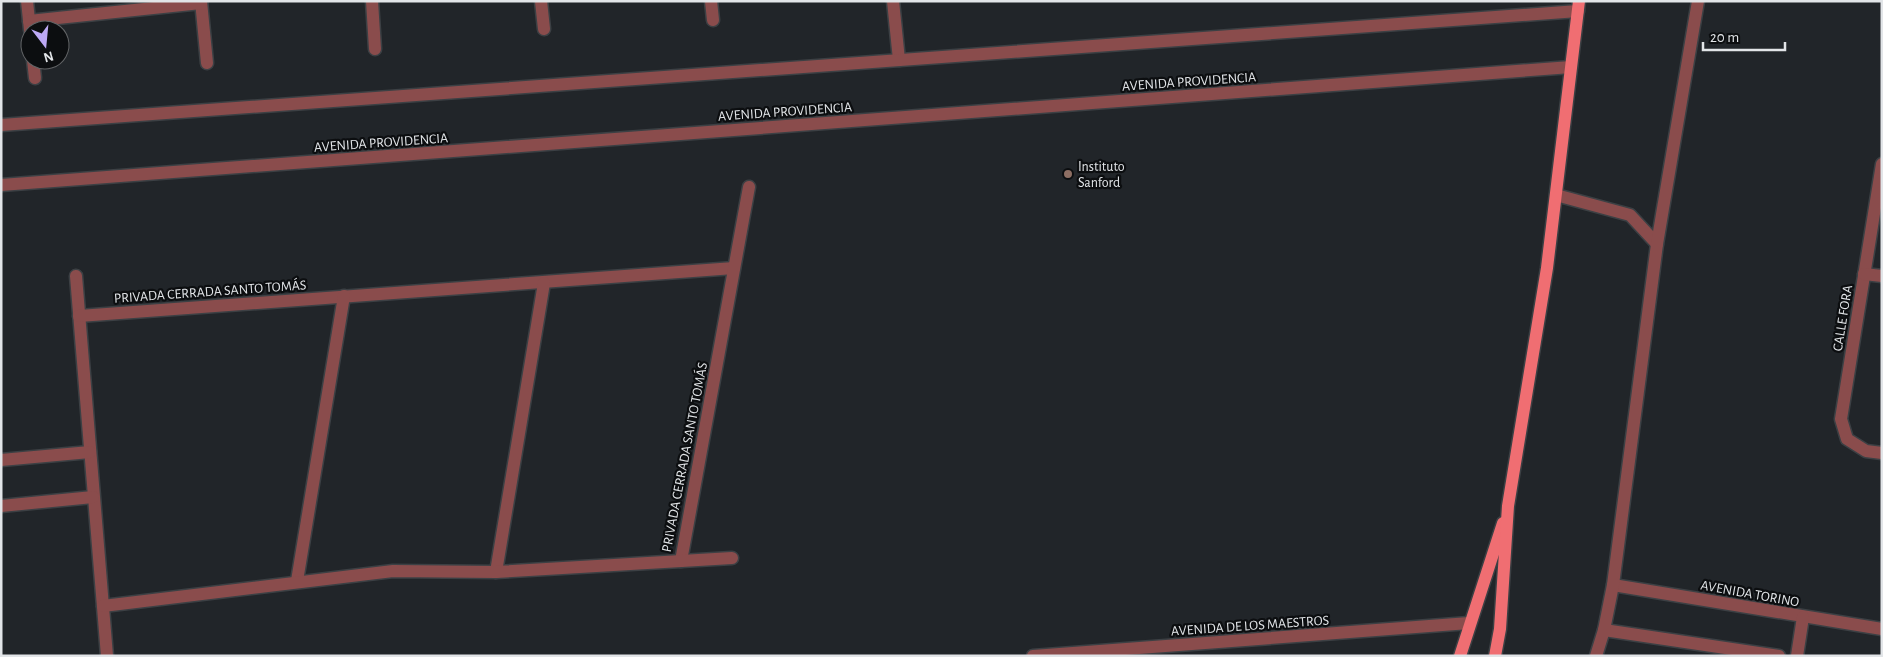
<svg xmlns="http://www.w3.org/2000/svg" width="1883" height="657" font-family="'Alegreya Sans',sans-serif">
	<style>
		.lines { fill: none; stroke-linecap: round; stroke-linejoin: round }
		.minor-casing { stroke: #3c4044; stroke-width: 15 }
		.major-casing { stroke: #3c4044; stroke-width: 15 }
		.minor { stroke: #8a4c4c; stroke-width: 12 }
		.major { stroke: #f06e72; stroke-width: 12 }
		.education-dot { fill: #8d6e63; stroke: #0c0e10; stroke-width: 2 }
		.labels { text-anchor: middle; stroke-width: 4.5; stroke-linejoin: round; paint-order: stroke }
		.street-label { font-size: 14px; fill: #e2e5e8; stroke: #0c0e10 }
		.poi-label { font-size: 14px; fill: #e2e5e8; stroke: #0c0e10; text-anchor: start }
	</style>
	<rect width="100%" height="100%" fill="#212529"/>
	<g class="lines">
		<defs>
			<g id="minor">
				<polyline points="27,1 30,30"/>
				<polyline points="201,1 207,63"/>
				<polyline points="372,1 375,49"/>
				<polyline points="541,1 544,29"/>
				<polyline points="711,1 713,20"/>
				<polyline points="893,1 899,60"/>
				<polyline points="29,21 201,3"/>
				<polyline points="33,60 35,78"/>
				<polyline points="1,125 1578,11"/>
				<polyline points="1882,164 1841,419 1847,439 1866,451 1882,453"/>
				<polyline points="1,185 1571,67"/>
				<polyline points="1556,195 1630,215 1657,244"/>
				<polyline points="1864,274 1882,276"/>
				<polyline points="76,276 107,656"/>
				<polyline points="79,316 734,268"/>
				<polyline points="1,460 90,452"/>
				<polyline points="1,506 93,497"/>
				<polyline points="681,561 749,187"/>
				<polyline points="496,572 544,283"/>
				<polyline points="297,581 344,296"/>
				<polyline points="1613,585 1882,629"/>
				<polyline points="103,606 393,571 496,572 732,558"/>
				<polyline points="1604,630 1779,656"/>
				<polyline points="1033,656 1469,623"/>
				<polyline points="1596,656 1604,630 1613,585 1657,244 1698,1"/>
				<polyline points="1797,656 1803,617"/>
			</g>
			<g id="major">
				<polyline points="1460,656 1503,523"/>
				<polyline points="1495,656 1500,629 1508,506 1547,268 1579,1"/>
			</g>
		</defs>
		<!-- minor casing -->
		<use href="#minor" class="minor-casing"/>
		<!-- major casing -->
		<use href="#major" class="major-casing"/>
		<!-- minor -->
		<use href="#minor" class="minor"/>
		<!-- major -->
		<use href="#major" class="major"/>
	</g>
	<!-- markers -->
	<circle class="education-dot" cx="1068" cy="174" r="5"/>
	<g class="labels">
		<!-- street labels -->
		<g class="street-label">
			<text transform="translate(1189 81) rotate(-4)" y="5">AVENIDA PROVIDENCIA</text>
			<text transform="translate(785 111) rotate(-4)" y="5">AVENIDA PROVIDENCIA</text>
			<text transform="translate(381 142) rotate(-4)" y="5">AVENIDA PROVIDENCIA</text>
			<text transform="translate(210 291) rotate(-4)" y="5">PRIVADA CERRADA SANTO TOMÁS</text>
			<text transform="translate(1842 318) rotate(-81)" y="5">CALLE FORA</text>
			<text transform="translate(684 457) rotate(-79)" y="5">PRIVADA CERRADA SANTO TOMÁS</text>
			<text transform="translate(1750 593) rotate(10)" y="5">AVENIDA TORINO</text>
			<text transform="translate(1250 625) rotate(-4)" y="5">AVENIDA DE LOS MAESTROS</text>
		</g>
		<!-- poi labels -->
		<g class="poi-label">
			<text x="1078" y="171">Instituto<tspan x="1078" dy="16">Sanford</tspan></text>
		</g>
	</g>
	<!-- border -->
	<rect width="1883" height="657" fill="none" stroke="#e2e5e8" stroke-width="5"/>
	<!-- north arrow -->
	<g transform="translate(45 45) rotate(164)"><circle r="24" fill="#0c0e10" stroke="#626466"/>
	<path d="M0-4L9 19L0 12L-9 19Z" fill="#bda9f5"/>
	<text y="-8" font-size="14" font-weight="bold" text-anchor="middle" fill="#e2e5e8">N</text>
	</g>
	<!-- scale -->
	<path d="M1703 42v8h82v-8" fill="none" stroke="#e2e5e8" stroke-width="2.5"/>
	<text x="1710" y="42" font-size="15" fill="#e2e5e8" stroke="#0c0e10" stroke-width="4" paint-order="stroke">20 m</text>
</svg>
